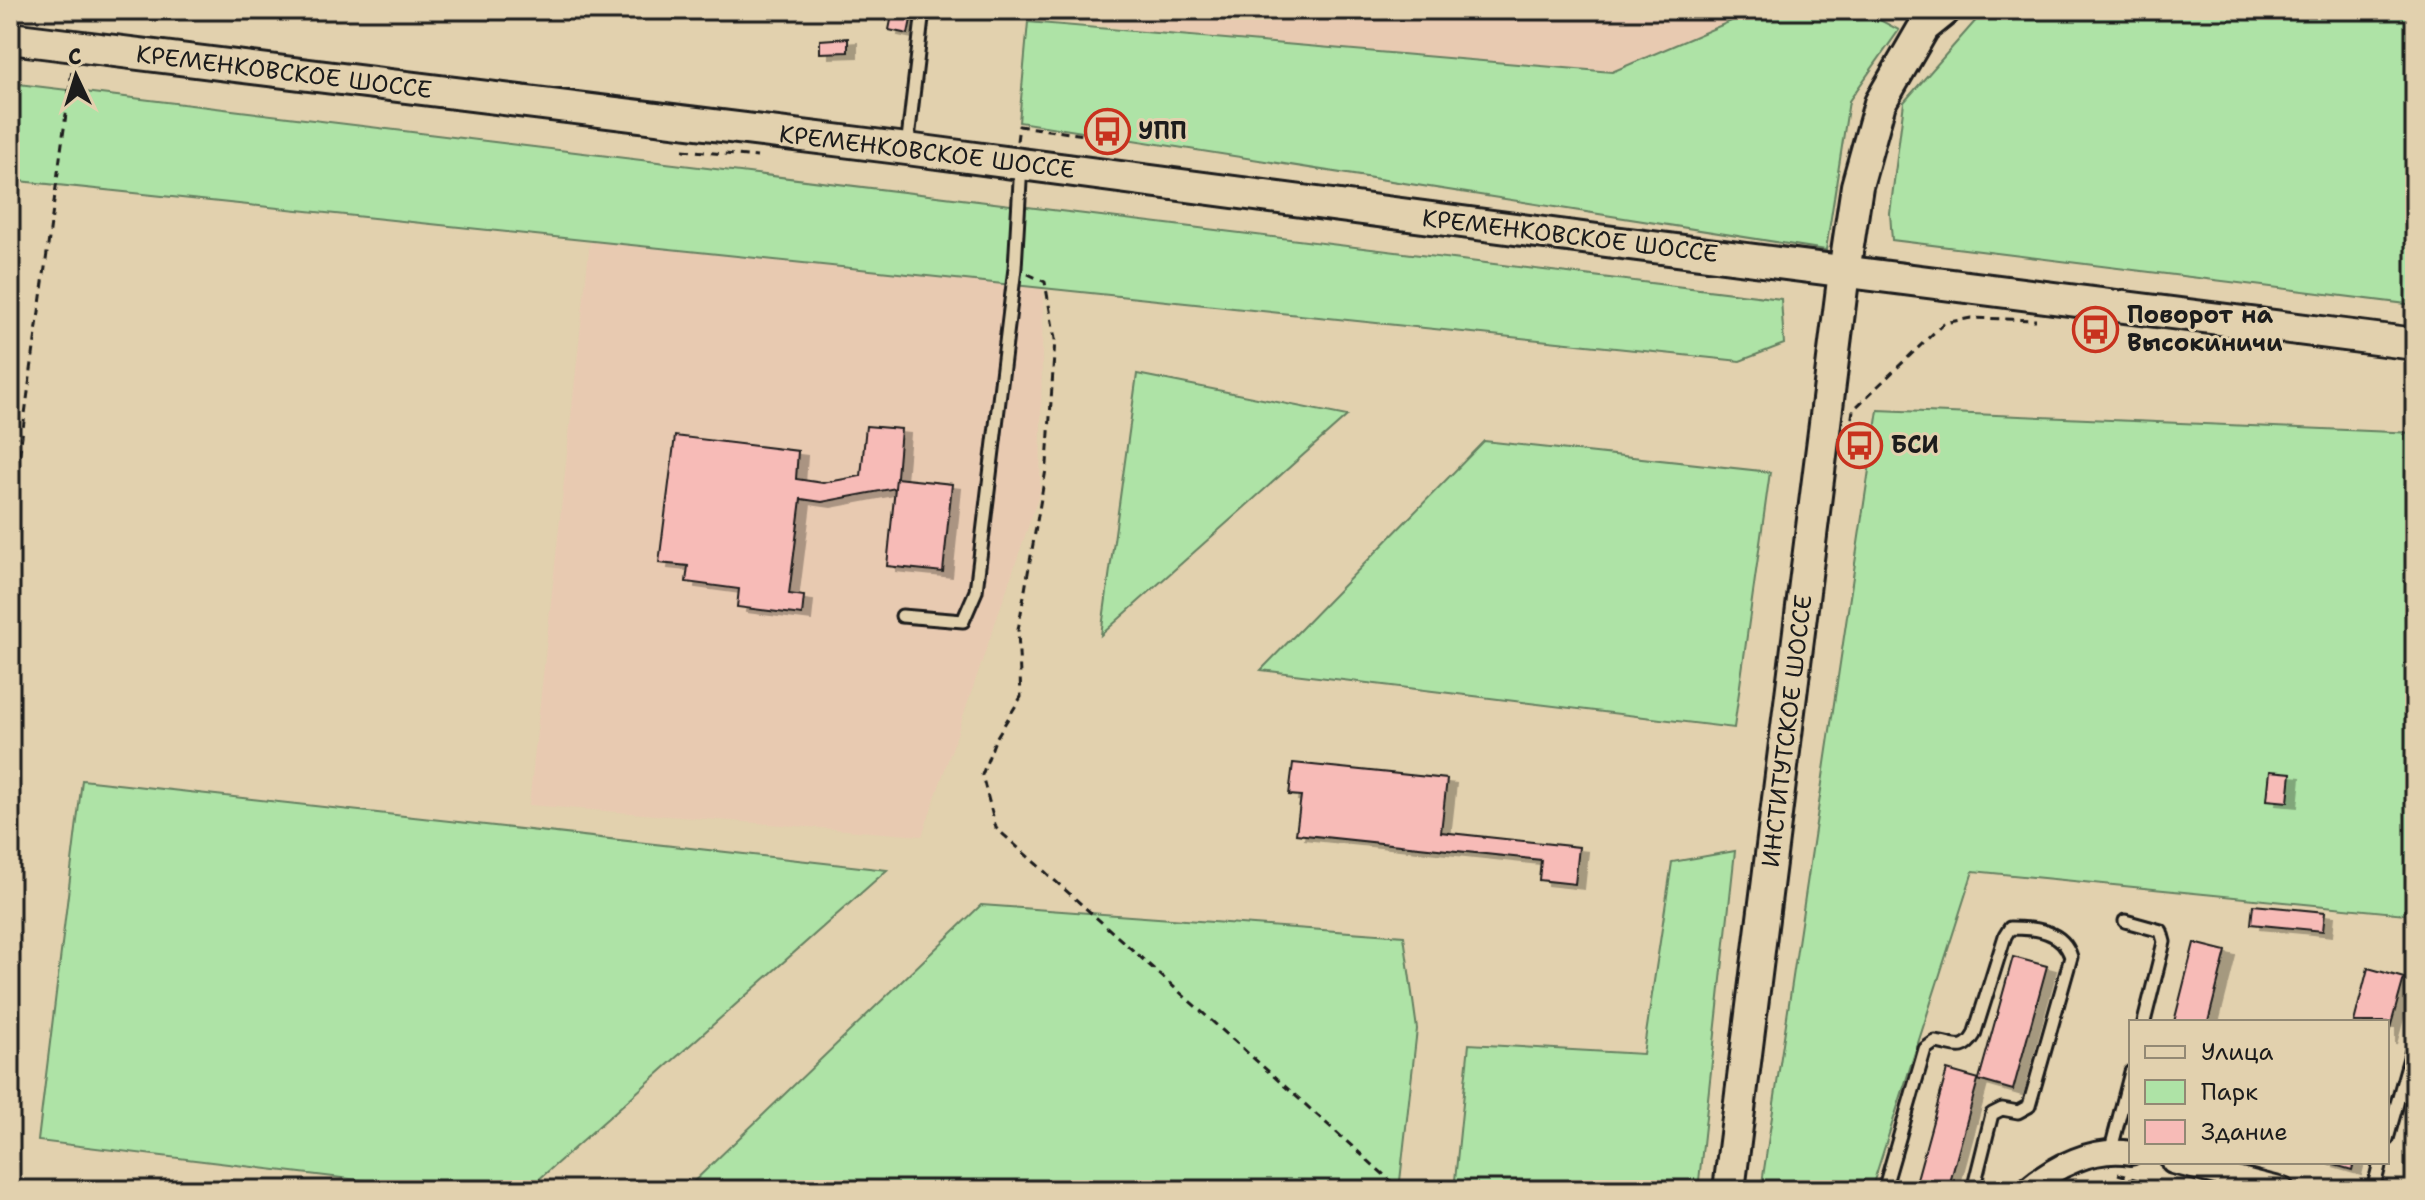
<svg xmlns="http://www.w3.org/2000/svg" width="2425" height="1200" font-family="'Shantell Sans',sans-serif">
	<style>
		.built { fill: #e8cab1 }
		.green { fill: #aee3a6; stroke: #658061; stroke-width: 2 }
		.building { fill: #f7bbb7; stroke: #1c1c1c; stroke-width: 2; filter: url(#shadow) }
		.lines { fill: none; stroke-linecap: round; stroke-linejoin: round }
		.lane-casing { stroke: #1c1c1c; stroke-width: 17 }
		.street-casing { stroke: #1c1c1c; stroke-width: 28 }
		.secondary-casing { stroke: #1c1c1c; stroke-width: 36 }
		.path { stroke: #1c1c1c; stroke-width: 3; stroke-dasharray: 8 6; stroke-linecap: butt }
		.lane { stroke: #e2d1ae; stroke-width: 11 }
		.street { stroke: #e2d1ae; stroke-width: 22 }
		.secondary { stroke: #e2d1ae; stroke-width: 30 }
		.labels { text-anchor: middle; stroke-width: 6; stroke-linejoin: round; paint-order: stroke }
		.street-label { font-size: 24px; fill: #1c1c1c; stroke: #e2d1ae }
		.poi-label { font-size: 24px; font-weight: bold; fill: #1c1c1c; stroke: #e2d1ae; text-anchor: start }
	</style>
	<defs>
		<filter id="shadow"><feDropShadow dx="9" dy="5" stdDeviation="0" flood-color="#0004"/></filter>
	</defs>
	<rect width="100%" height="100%" fill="#e2d1ae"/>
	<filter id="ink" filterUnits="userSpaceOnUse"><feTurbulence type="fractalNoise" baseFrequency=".0125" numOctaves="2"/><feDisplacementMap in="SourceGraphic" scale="16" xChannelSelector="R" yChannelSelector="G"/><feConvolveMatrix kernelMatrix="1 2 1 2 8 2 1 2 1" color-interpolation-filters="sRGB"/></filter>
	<g filter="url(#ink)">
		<!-- built -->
		<g class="built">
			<polygon points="1009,10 1895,10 1801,137"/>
			<polygon points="590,241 1043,288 1040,492 922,836 529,805"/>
		</g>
		<!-- green -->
		<g class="green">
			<polygon points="1757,10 1861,10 1899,30 1849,101 1826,250 1019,122 1028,22 1612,72"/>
			<polygon points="1985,10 2415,10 2415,305 1892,240 1890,213 1904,102"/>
			<polygon points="10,83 1781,299 1784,344 1740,361 10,180"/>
			<polygon points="1137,374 1347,416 1101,635"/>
			<polygon points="1878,410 2415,433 2415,915 1973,871 1871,1190 1761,1190"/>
			<polygon points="1484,441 1770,472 1734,728 1261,670"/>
			<polygon points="82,780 887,870 527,1190 441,1190 38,1141"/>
			<polygon points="1735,851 1698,1190 1454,1190 1469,1044 1643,1054 1672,862"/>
			<polygon points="981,905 1404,936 1417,1029 1399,1190 685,1190"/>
		</g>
		<!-- building -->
		<g class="building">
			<polygon points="893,10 913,10 908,34 889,30"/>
			<polygon points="848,38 848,52 820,53 820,40"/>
			<polygon points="866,426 901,429 896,488 822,502 801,499 789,594 804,596 802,615 737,607 739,589 686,582 688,566 659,563 675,436 798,451 796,479 823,483 861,476"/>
			<polygon points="896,478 952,484 943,572 887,566"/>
			<polygon points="1293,763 1447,779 1441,832 1579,847 1575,884 1539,880 1541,860 1296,834 1301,796 1289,795"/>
			<polygon points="2270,771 2291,773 2288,802 2267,800"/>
			<polygon points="2253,905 2325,912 2323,931 2251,924"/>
			<polygon points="2194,943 2226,951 2208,1022 2174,1022"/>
			<polygon points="2013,957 2047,966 2013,1090 1978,1080 1948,1190 1914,1190 1947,1070 1979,1079"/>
			<polygon points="2368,968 2404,978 2387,1039 2387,1022 2354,1022"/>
			<polygon points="2324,1162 2354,1162 2352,1170"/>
		</g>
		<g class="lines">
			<defs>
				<g id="lane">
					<polyline points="907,148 923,10"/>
					<polyline points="902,616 963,621 976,591 1015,268 1021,164"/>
					<polyline points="2125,921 2161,931 2164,942 2144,1022"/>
					<polyline points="2387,1139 2415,1040"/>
					<polyline points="2111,1149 2131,1072"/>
					<path d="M1884,1190l41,-141 10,-7c19,2 28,12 39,-7l31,-99 5,-8c25,0 53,2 61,29l-42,149 -11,6 -16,-3 -10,5 -19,76"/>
					<polyline points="2373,1190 2380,1162"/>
				</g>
				<g id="street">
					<polyline points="2173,1162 2283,1190"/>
					<path d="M2027,1190c28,-24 66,-43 104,-37"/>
				</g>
				<g id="secondary">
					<polyline points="10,38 907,149 1598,240 2415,344"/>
					<polyline points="1729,1190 1844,272 1857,186 1880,103 1924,27 1945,10"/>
				</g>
			</defs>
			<!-- lane casing -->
			<use href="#lane" class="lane-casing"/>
			<!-- street casing -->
			<use href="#street" class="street-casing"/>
			<!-- secondary casing -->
			<use href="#secondary" class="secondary-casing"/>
			<!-- path -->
			<g class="path">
				<polyline points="1017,141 1019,126 1099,137 1107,131"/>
				<polyline points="683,150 757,157"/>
				<polyline points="1028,274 1045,282 1055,339 1047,464 1018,630 1021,697 995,740 982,775 996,828 1401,1190"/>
				<polyline points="1848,446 1853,410 1944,323 1971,318 2036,320"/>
				<polyline points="10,524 72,70"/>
				<polyline points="2118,1174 2170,1190"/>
			</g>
			<!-- lane -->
			<use href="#lane" class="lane"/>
			<!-- street -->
			<use href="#street" class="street"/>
			<!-- secondary -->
			<use href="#secondary" class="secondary"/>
		</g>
	</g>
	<!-- icons -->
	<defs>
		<symbol id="bus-ring" viewBox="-11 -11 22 22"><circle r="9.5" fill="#e2d1ae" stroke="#c8321e" stroke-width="1.5"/><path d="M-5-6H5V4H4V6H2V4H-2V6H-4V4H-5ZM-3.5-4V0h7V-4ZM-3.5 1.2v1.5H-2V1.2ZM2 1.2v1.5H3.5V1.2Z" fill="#c8321e"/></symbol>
	</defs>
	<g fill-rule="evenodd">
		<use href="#bus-ring" x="1082" y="106" width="51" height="51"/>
		<use href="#bus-ring" x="2070" y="304" width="51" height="51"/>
		<use href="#bus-ring" x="1834" y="420" width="51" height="51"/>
	</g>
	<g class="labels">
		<!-- street labels -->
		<g class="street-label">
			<text transform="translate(284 72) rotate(7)" y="8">КРЕМЕНКОВСКОЕ ШОССЕ</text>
			<text transform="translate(927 152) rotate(7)" y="8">КРЕМЕНКОВСКОЕ ШОССЕ</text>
			<text transform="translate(1570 236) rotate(7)" y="8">КРЕМЕНКОВСКОЕ ШОССЕ</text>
			<text transform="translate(1787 731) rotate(-83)" y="8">ИНСТИТУТСКОЕ ШОССЕ</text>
		</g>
		<!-- poi labels -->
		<g class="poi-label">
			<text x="1138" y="139">УПП</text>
			<text x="2127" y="323">Поворот на<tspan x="2127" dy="28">Высокиничи</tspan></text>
			<text x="1891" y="453">БСИ</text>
		</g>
	</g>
	<!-- margin -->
	<rect width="2425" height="1200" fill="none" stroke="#e2d1ae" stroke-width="40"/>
	<rect x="20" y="20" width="2385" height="1160" fill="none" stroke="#1c1c1c" stroke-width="3" filter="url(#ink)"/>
	<!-- legend -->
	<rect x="2129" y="1020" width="260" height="144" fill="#e2d1ae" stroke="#938974" stroke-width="2"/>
	<rect x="2145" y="1046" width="40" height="12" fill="#e2d1ae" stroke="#938974" stroke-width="2"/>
	<text x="2201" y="1060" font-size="24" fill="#1c1c1c">Улица</text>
	<rect x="2145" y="1080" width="40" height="24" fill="#aee3a6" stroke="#938974" stroke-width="2"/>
	<text x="2201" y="1100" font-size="24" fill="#1c1c1c">Парк</text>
	<rect x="2145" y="1120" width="40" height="24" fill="#f7bbb7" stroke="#938974" stroke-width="2"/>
	<text x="2201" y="1140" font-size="24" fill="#1c1c1c">Здание</text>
	<!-- north arrow -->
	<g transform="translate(76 76) rotate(356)" stroke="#e2d1ae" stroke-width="6" paint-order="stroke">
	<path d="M0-6L14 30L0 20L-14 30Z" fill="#1c1c1c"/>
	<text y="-12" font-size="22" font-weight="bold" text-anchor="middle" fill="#1c1c1c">С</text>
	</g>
</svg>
